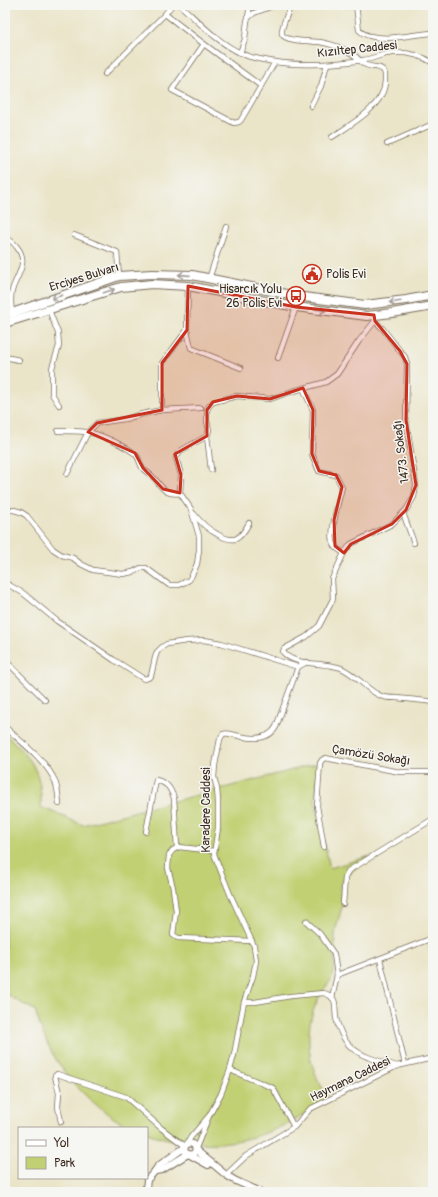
<svg xmlns="http://www.w3.org/2000/svg" width="438" height="1197" font-family="Pangolin,sans-serif">
	<style>
		.green { fill: #c1d072; stroke: #7e7d48 }
		.lines { fill: none; stroke-linecap: round; stroke-linejoin: round }
		.street-casing { stroke: #786b5a; stroke-width: 6 }
		.secondary-casing { stroke: #786b5a; stroke-width: 8 }
		.highway-casing { stroke: #786b5a; stroke-width: 10 }
		.street { stroke: #fff; stroke-width: 4.5 }
		.secondary { stroke: #fff; stroke-width: 6 }
		.highway { stroke: #fff; stroke-width: 8 }
		.oneway { stroke: #a79f9a }
		.marked { fill: #c8321e; fill-opacity: 0.2; stroke: #c8321e; stroke-width: 3; stroke-linejoin: round }
		.labels { text-anchor: middle; stroke-width: 3; stroke-linejoin: round; paint-order: stroke }
		.street-label { font-size: 12px; fill: #3b2a1e; stroke: #f6f6f2 }
		.poi-label { font-size: 12px; fill: #3b2a1e; stroke: #f6f6f2; text-anchor: start }
	</style>
	<rect width="100%" height="100%" fill="#f6f6f2"/>
	<filter id="ink" filterUnits="userSpaceOnUse"><feTurbulence type="fractalNoise" baseFrequency=".025" numOctaves="2"/><feDisplacementMap in="SourceGraphic" scale="8" xChannelSelector="R" yChannelSelector="G"/><feConvolveMatrix kernelMatrix="1 2 1 2 8 2 1 2 1" color-interpolation-filters="sRGB"/></filter>
	<filter id="wash" filterUnits="userSpaceOnUse"><feTurbulence type="fractalNoise" baseFrequency=".012" numOctaves="4" result="noise"/><feDisplacementMap in="SourceGraphic" scale="16" xChannelSelector="R" yChannelSelector="G"/><feGaussianBlur stdDeviation="0.9" result="paint"/><feColorMatrix in="noise" values="0 0 0 0 0 0 0 0 0 0 0 0 0 0 0 0 0 1.4 0 .05"/><feComposite in="paint" operator="in"/></filter>
	<g filter="url(#wash)">
		<rect width="100%" height="100%" fill="#eae5c9"/>
		<!-- green -->
		<path class="green" d="M5,734c6,6 13,11 18,18 15,15 19,34 18,55l42,18 236,-62 -4,38 15,67 40,-12 -26,22c-6,8 -2,17 -2,27 -1,8 -4,15 -6,23 -3,15 0,35 -4,49 -1,5 -7,10 -10,15 -9,15 -14,32 -13,50 0,20 7,38 19,54 -51,44 -116,60 -181,37v-5c-4,0 -8,0 -12,0 -9,-1 -25,-12 -32,-18 -34,-25 -57,-59 -68,-100l-16,-8 -14,-9z"/>
	</g>
	<g filter="url(#ink)">
		<g class="lines">
			<defs>
				<g id="street">
					<path d="M180,5c20,18 40,40 65,50 4,2 10,3 14,4 34,8 70,6 104,1 10,-1 19,-6 29,-7 15,-1 29,2 41,10"/>
					<path d="M291,5c-2,6 -11,24 -9,29 3,8 30,7 38,8 11,2 24,6 34,13 4,3 7,8 12,10 5,3 12,0 17,5 3,3 2,7 2,11 0,25 -35,44 -53,56"/>
					<path d="M356,5l3,25c3,3 6,5 11,6 19,5 43,-2 63,-3"/>
					<polyline points="165,14 204,44 261,86"/>
					<polyline points="248,17 250,5"/>
					<polyline points="204,44 172,90 234,123 239,122 241,120 275,62"/>
					<polyline points="240,53 245,39 247,21 248,18 254,13 275,5"/>
					<polyline points="105,74 165,14 172,5"/>
					<polyline points="311,106 321,86 327,64"/>
					<polyline points="387,144 433,124"/>
					<polyline points="74,235 117,252 119,276"/>
					<path d="M5,237c9,5 19,15 17,27 -1,9 -8,18 -10,27 -2,7 -1,14 0,22"/>
					<polyline points="209,279 226,226"/>
					<polyline points="188,286 187,330 191,348 241,368"/>
					<polyline points="49,310 58,333 59,346 52,368 52,394 59,405"/>
					<path d="M375,319v2l8,8 17,22 5,6 2,7 -1,56 10,65 -2,12 -8,13 -14,14 -41,20 -7,9 -12,26 1,20 -14,27 -13,11 -22,12 -1,3c10,14 41,10 58,16 15,6 26,23 40,28 4,2 10,2 15,2 12,1 25,2 37,4"/>
					<polyline points="5,357 19,360"/>
					<polyline points="278,358 296,307"/>
					<path d="M303,388l10,22 -1,44 7,17 17,4 6,12c-3,13 -12,42 -9,55 1,5 6,8 11,11"/>
					<polyline points="162,410 162,363 187,330"/>
					<path d="M58,431c9,0 19,0 28,1 12,1 39,14 48,21 6,4 5,11 9,16 3,3 7,5 10,8 9,9 11,19 27,16"/>
					<polyline points="207,436 211,470"/>
					<polyline points="67,474 88,432 97,423 125,419 142,414 162,410 201,408"/>
					<polyline points="5,510 14,510 21,512 27,516 53,549 62,555 73,558 81,564 93,570 123,574 133,572 141,568 146,568 169,585 179,585 189,580 192,575 197,564 199,550 199,536 191,509 180,493 181,475 176,457 180,451 207,436 209,430 207,421 207,410 209,406 213,402 237,396 270,399 290,392 326,382 337,374 359,341 375,321"/>
					<polyline points="403,513 414,543"/>
					<path d="M194,514c7,9 13,15 23,20 17,10 23,6 32,-11"/>
					<polyline points="5,583 9,585 23,593 57,621 114,660 144,679 148,678 151,676 155,658 157,652 162,647 167,644 187,641 204,640 221,643 298,667"/>
					<polyline points="5,660 45,700"/>
					<path d="M5,727c16,15 37,30 48,50 5,8 5,18 6,27"/>
					<path d="M146,832l10,-52c11,3 14,7 18,18l3,50"/>
					<polyline points="324,847 317,806 320,763 322,760 325,758 400,772 433,772"/>
					<polyline points="214,851 179,847 173,850 169,855 168,868 173,888 176,911 173,935 178,938 252,941"/>
					<polyline points="343,904 345,878 348,871 433,819"/>
					<polyline points="306,921 320,934 334,954 337,975"/>
					<polyline points="433,933 430,939 433,953"/>
					<polyline points="380,959 405,1064"/>
					<polyline points="332,998 337,975 430,939"/>
					<path d="M244,1002h11l36,-6 33,-3c15,5 10,13 12,25 2,10 8,23 15,29 12,11 30,14 46,19"/>
					<polyline points="230,1070 273,1088 294,1127"/>
					<polyline points="61,1122 58,1107 59,1093 55,1076 57,1074 126,1097 161,1128 185,1146"/>
					<polyline points="186,1145 191,1137 208,1117"/>
					<path d="M196,1148l13,-32 12,-22 9,-24 4,-15 10,-53 9,-26 3,-15 -2,-15 -24,-52 -16,-40 4,-26v-27l-1,-12 -3,-12 1,-12 5,-26 3,-5c5,-2 10,1 16,2 13,3 30,4 37,-9l22,-60 9,-5"/>
					<polyline points="226,1175 246,1156 294,1127 310,1109 397,1066 433,1058"/>
				</g>
				<g id="secondary">
					<circle cx="190" cy="1149" r="5.5"/>
					<polyline points="196,1150 226,1175 236,1181 261,1192"/>
					<polyline points="190,1155 208,1165"/>
					<polyline points="155,1171 162,1170 188,1154"/>
					<polyline points="147,1192 146,1188 147,1180 155,1171 158,1166 181,1150 184,1148"/>
				</g>
				<g id="highway">
					<polyline points="5,314 12,313 119,276 152,274 192,275 296,296 365,305 406,300 433,295"/>
					<polyline points="5,323 121,287 152,284 188,286 296,307 367,316 392,313 433,306"/>
				</g>
			</defs>
			<!-- street casing -->
			<use href="#street" class="street-casing"/>
			<!-- secondary casing -->
			<use href="#secondary" class="secondary-casing"/>
			<!-- highway casing -->
			<use href="#highway" class="highway-casing"/>
			<!-- street -->
			<use href="#street" class="street"/>
			<!-- secondary -->
			<use href="#secondary" class="secondary"/>
			<!-- highway -->
			<use href="#highway" class="highway"/>
		</g>
		<!-- one-way arrows -->
		<defs><path id="oneway-shaft" d="M-6 0H5M1.5-3L5.5 0L1.5 3" fill="none" stroke-width="1.6" stroke-linecap="round" stroke-linejoin="round"/></defs>
		<g class="oneway">
			<use href="#oneway-shaft" transform="translate(184 275) rotate(-176)"/>
			<use href="#oneway-shaft" transform="translate(109 291) rotate(-18)"/>
			<use href="#oneway-shaft" transform="translate(57 297) rotate(161)"/>
			<use href="#oneway-shaft" transform="translate(395 302) rotate(173)"/>
			<use href="#oneway-shaft" transform="translate(320 310) rotate(9)"/>
		</g>
	</g>
	<!-- marked area -->
	<path class="marked" d="M188,286l108,21 78,8 1,6 25,30 7,13 -1,56 10,65 -10,25 -14,14 -41,20 -7,9 -9,-7 -1,-26 8,-33 -6,-12 -17,-4 -7,-17 1,-44 -10,-22 -33,11 -33,-3 -24,6 -6,8v26l-32,18 6,21 -1,18 -17,-4 -20,-21 -8,-15 -47,-21 9,-9 65,-13v-47l25,-33z"/>
	<!-- icons -->
	<defs>
		<symbol id="civic-ring" viewBox="-11 -11 22 22"><circle r="9.5" fill="#f6f6f2" stroke="#c8321e" stroke-width="1.5"/><path d="M-.6-6.5H3V-4.5H.6V-3L4-1V1h2V6H-6V1h2V-1L-.6-3ZM-1.2 2.5V6h2.4V2.5Z" fill="#c8321e"/></symbol>
		<symbol id="bus-ring" viewBox="-11 -11 22 22"><circle r="9.5" fill="#f6f6f2" stroke="#c8321e" stroke-width="1.5"/><path d="M-5-6H5V4H4V6H2V4H-2V6H-4V4H-5ZM-3.5-4V0h7V-4ZM-3.5 1.2v1.5H-2V1.2ZM2 1.2v1.5H3.5V1.2Z" fill="#c8321e"/></symbol>
	</defs>
	<g fill-rule="evenodd">
		<use href="#civic-ring" x="301" y="263" width="22" height="22"/>
		<use href="#bus-ring" x="285" y="285" width="22" height="22"/>
	</g>
	<g class="labels">
		<!-- street labels -->
		<g class="street-label">
			<text transform="translate(357 49) rotate(-6)" y="4">Kızıltep Caddesi</text>
			<text transform="translate(84 277) rotate(-17)" y="4">Erciyes Bulvarı</text>
			<text transform="translate(401 452) rotate(-97)" y="4">1473. Sokağı</text>
			<text transform="translate(371 755) rotate(9)" y="4">Çamözü Sokağı</text>
			<text transform="translate(206 810) rotate(-90)" y="4">Karadere Caddesi</text>
			<text transform="translate(350 1079) rotate(-26)" y="4">Haymana Caddesi</text>
		</g>
		<!-- poi labels -->
		<g class="poi-label">
			<text x="326" y="278">Polis Evi</text>
			<text x="282" y="293" text-anchor="end">Hisarcık Yolu<tspan x="282" dy="14">26 Polis Evi</tspan></text>
		</g>
	</g>
	<!-- margin -->
	<rect width="438" height="1197" fill="none" stroke="#f6f6f2" stroke-width="20"/>
	<!-- legend -->
	<rect x="18" y="1127" width="130" height="52" fill="#f6f6f2" stroke="#aba49d"/>
	<rect x="26" y="1140" width="20" height="6" fill="#ffffff" stroke="#aba49d"/>
	<text x="54" y="1147" font-size="12" fill="#3b2a1e">Yol</text>
	<rect x="26" y="1157" width="20" height="12" fill="#c1d072" stroke="#aba49d"/>
	<text x="54" y="1167" font-size="12" fill="#3b2a1e">Park</text>
</svg>
